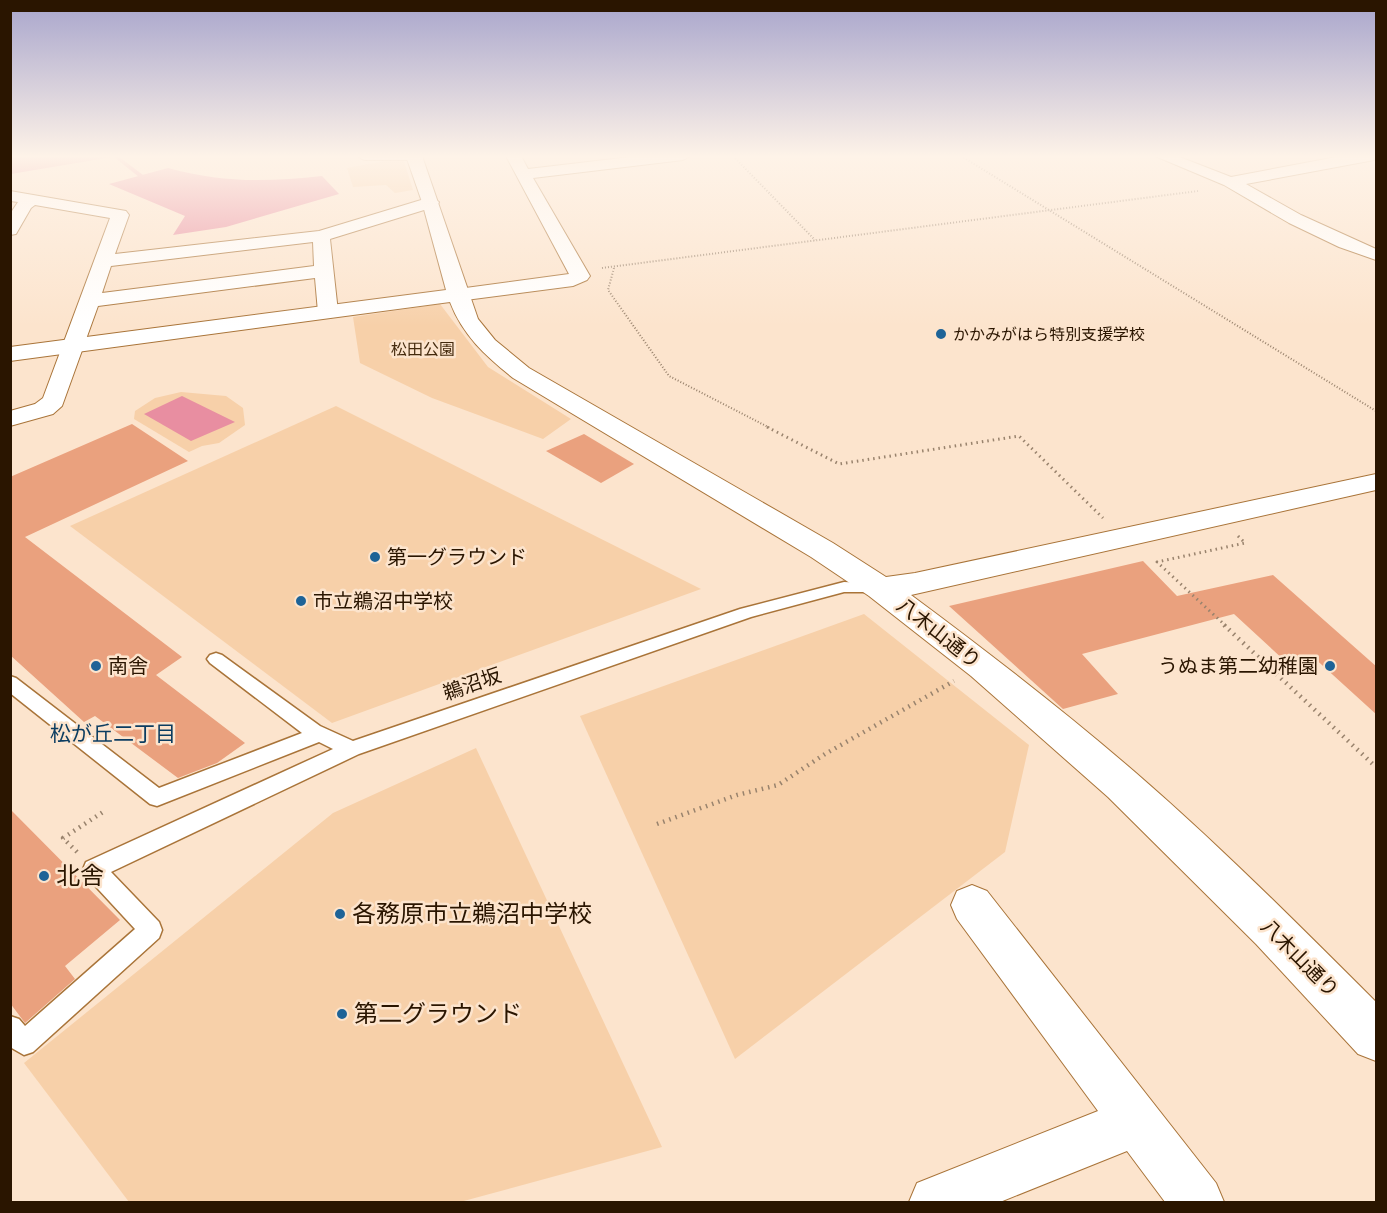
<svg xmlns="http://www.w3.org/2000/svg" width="1387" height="1213" font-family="'Work Sans','Noto Sans JP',sans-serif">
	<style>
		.green { fill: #f7d0a9 }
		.water { fill: #e88ea1 }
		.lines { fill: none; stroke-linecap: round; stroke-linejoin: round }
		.stream { fill: #e88ea1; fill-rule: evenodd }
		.building { fill: #eaa17e }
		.service-casing { stroke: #a97439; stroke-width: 3 }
		.minor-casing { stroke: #a97439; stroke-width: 2 }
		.tertiary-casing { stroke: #a97439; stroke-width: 2 }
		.path-far2 { stroke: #99836d; stroke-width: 2; stroke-dasharray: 1 2; stroke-linecap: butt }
		.path-far1 { stroke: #99836d; stroke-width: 3; stroke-dasharray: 1.5 4; stroke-linecap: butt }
		.path { stroke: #99836d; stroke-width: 4.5; stroke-dasharray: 1.5 5; stroke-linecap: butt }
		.service { fill: #fff; fill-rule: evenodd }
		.minor { fill: #fff; fill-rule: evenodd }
		.tertiary { fill: #fff; fill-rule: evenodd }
		.poi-dot { fill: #1e6397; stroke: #fce4cd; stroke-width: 2 }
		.labels { text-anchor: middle; stroke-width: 5; stroke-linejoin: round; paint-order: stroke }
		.far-poi-label { font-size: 16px; fill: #2a1500; stroke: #fce4cd; text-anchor: start }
		.far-park-label { font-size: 16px; fill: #442a0d; stroke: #fce4cd }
		.poi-label { font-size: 20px; fill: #2a1500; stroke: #fce4cd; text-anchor: start }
		.street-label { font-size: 20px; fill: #2a1500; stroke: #fce4cd }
		.neighbourhood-label { font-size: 21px; fill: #0c3d61; stroke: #fce4cd }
		.near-poi-label { font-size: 24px; fill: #2a1500; stroke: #fce4cd; text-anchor: start }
	</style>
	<rect width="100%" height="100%" fill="#fce4cd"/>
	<!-- green -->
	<g class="green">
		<polygon points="385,161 404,161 413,190 395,193 386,185 353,187 347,168"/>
		<polygon points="440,304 488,367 571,419 543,439 432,398 360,363 353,317"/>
		<polygon points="181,392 226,396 243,408 245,425 219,443 202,446 189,452 134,419 135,411 155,398"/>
		<polygon points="336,406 701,589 332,723 70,526"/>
		<polygon points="864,614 1029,745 1005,852 735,1059 580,716"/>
		<polygon points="476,748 662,1147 460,1202 129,1202 24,1063 333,813"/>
	</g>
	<!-- water -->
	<g class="water">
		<polygon points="11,156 118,156 11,174"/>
		<path d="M168,168c55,15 98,14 154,8l17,18 -113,33 -53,8 12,-19 -76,-32z"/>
		<polygon points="182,396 235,422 191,441 144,414"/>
	</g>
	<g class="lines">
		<!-- stream -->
		<polygon class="stream" points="118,156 143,175 143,177 139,177 114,157"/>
	</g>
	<!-- building -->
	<g class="building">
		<polygon points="132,424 188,461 25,537 182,657 156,675 245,743 217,763 178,778 95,716 84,722 10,655 10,477"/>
		<polygon points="584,434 634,464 601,483 546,451"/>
		<polygon points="1143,561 1177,596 1273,575 1377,667 1377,715 1311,655 1286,662 1234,614 1082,654 1118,694 1063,709 949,606"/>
		<polygon points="10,809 120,920 65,966 75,979 25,1023 10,1003"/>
	</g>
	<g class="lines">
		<defs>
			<polygon id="service" points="844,582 882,584 884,588 882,592 844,592 751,617 359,754 111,872 159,922 162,930 159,938 33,1052 24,1055 10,1047 10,1016 19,1019 25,1026 135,929 86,876 83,869 86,862 333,749 319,742 157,806 150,804 10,693 10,676 16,678 159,788 302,733 210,663 207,659 210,655 216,653 222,655 320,726 353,741 740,609"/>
			<g id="minor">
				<polygon points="357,156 426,156 419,160 364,160"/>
				<polygon points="506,156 521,156 528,169 639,156 690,156 683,160 533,178 590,276 587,280 573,286 458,301 451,299 448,295 451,291 458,289 569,274"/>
				<polygon points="1155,156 1177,156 1231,177 1342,156 1376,156 1374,160 1246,184 1301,215 1376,249 1376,260 1339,247 1289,223 1224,185"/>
				<path d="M10,191l116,20 3,4 -14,39 204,-23 112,-34 8,5 -2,4 -107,33 8,73 -3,4 -7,2 -7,-2 -3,-4 -3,-34 -217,28 -36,100 -9,8 -43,12v-15l25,-7 8,-6 67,-180 -75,-13 -4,3 -15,26 -6,1v-21l8,-12 -8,-1zM313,242l1,24 -212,27 9,-27z"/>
				<polygon points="972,885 987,891 1216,1183 1224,1202 1165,1202 1127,1151 1000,1202 909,1202 917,1183 1098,1111 957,919 951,905 957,891"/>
			</g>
			<path id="tertiary" d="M406,156h16l56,163 17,21 34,28 304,175 53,34 29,-4 461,-99v16l-465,105c77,57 153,116 225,178 83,72 162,151 240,229v59l-18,-7 -102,-110 -148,-147 -137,-121 -102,-80 -58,-39 -298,-179c-27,-22 -50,-42 -63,-76l-440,59v-14l436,-57 -24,-88z"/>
		</defs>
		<!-- service casing -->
		<use href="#service" class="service-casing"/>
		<!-- minor casing -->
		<use href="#minor" class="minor-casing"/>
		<!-- tertiary casing -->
		<use href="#tertiary" class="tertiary-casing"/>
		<!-- path-far2 -->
		<g class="path-far2">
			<polyline points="733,156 815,240"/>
			<polyline points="961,156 1376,411"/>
			<polyline points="602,268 1198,191"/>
			<polyline points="614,268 608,290 669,376 770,428"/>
		</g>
		<!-- path-far1 -->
		<g class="path-far1">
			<polyline points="767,427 839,464 1019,436 1103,518"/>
			<polyline points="1226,626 1157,562 1245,543 1238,536"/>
		</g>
		<!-- path -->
		<g class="path">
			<polyline points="1224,625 1376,767"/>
			<polyline points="657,824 737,795 778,785 825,754 954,681"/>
			<polyline points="77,852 63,838 103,812"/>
		</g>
		<!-- service -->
		<use href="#service" class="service"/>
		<!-- minor -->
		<use href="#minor" class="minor"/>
		<!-- tertiary -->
		<use href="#tertiary" class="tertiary"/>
	</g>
	<!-- sky -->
	<linearGradient id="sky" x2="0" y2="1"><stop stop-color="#a8a5cc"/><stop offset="0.48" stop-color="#fef3e8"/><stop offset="1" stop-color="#fef3e8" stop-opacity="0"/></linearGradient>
	<rect width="1387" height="326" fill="url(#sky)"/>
	<!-- markers -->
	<g class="poi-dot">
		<circle cx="941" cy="334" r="6"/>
		<circle cx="375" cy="557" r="6"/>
		<circle cx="301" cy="601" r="6"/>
		<circle cx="96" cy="666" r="6"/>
		<circle cx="1330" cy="666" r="6"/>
		<circle cx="44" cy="876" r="6"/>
		<circle cx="340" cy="914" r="6"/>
		<circle cx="342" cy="1014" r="6"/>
	</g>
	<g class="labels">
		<!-- far-poi labels -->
		<g class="far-poi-label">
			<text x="953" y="340">かかみがはら特別支援学校</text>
		</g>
		<!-- far-park labels -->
		<g class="far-park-label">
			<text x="423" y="355">松田公園</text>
		</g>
		<!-- poi labels -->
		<g class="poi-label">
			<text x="387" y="564">第一グラウンド</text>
			<text x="313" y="608">市立鵜沼中学校</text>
			<text x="108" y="673">南舎</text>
			<text x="1318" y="673" text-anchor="end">うぬま第二幼稚園</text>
		</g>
		<!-- street labels -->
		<g class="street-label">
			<text transform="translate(939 633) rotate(38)" y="7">八木山通り</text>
			<text transform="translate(472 684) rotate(-19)" y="7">鵜沼坂</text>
			<text transform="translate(1300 958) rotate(45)" y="7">八木山通り</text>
		</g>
		<!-- neighbourhood labels -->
		<g class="neighbourhood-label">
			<text x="113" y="741">松が丘二丁目</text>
		</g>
		<!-- near-poi labels -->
		<g class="near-poi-label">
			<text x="56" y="884">北舎</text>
			<text x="352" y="922">各務原市立鵜沼中学校</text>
			<text x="354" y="1022">第二グラウンド</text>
		</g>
	</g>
	<!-- border -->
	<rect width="1387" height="1213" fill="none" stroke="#2a1500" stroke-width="24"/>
</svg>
